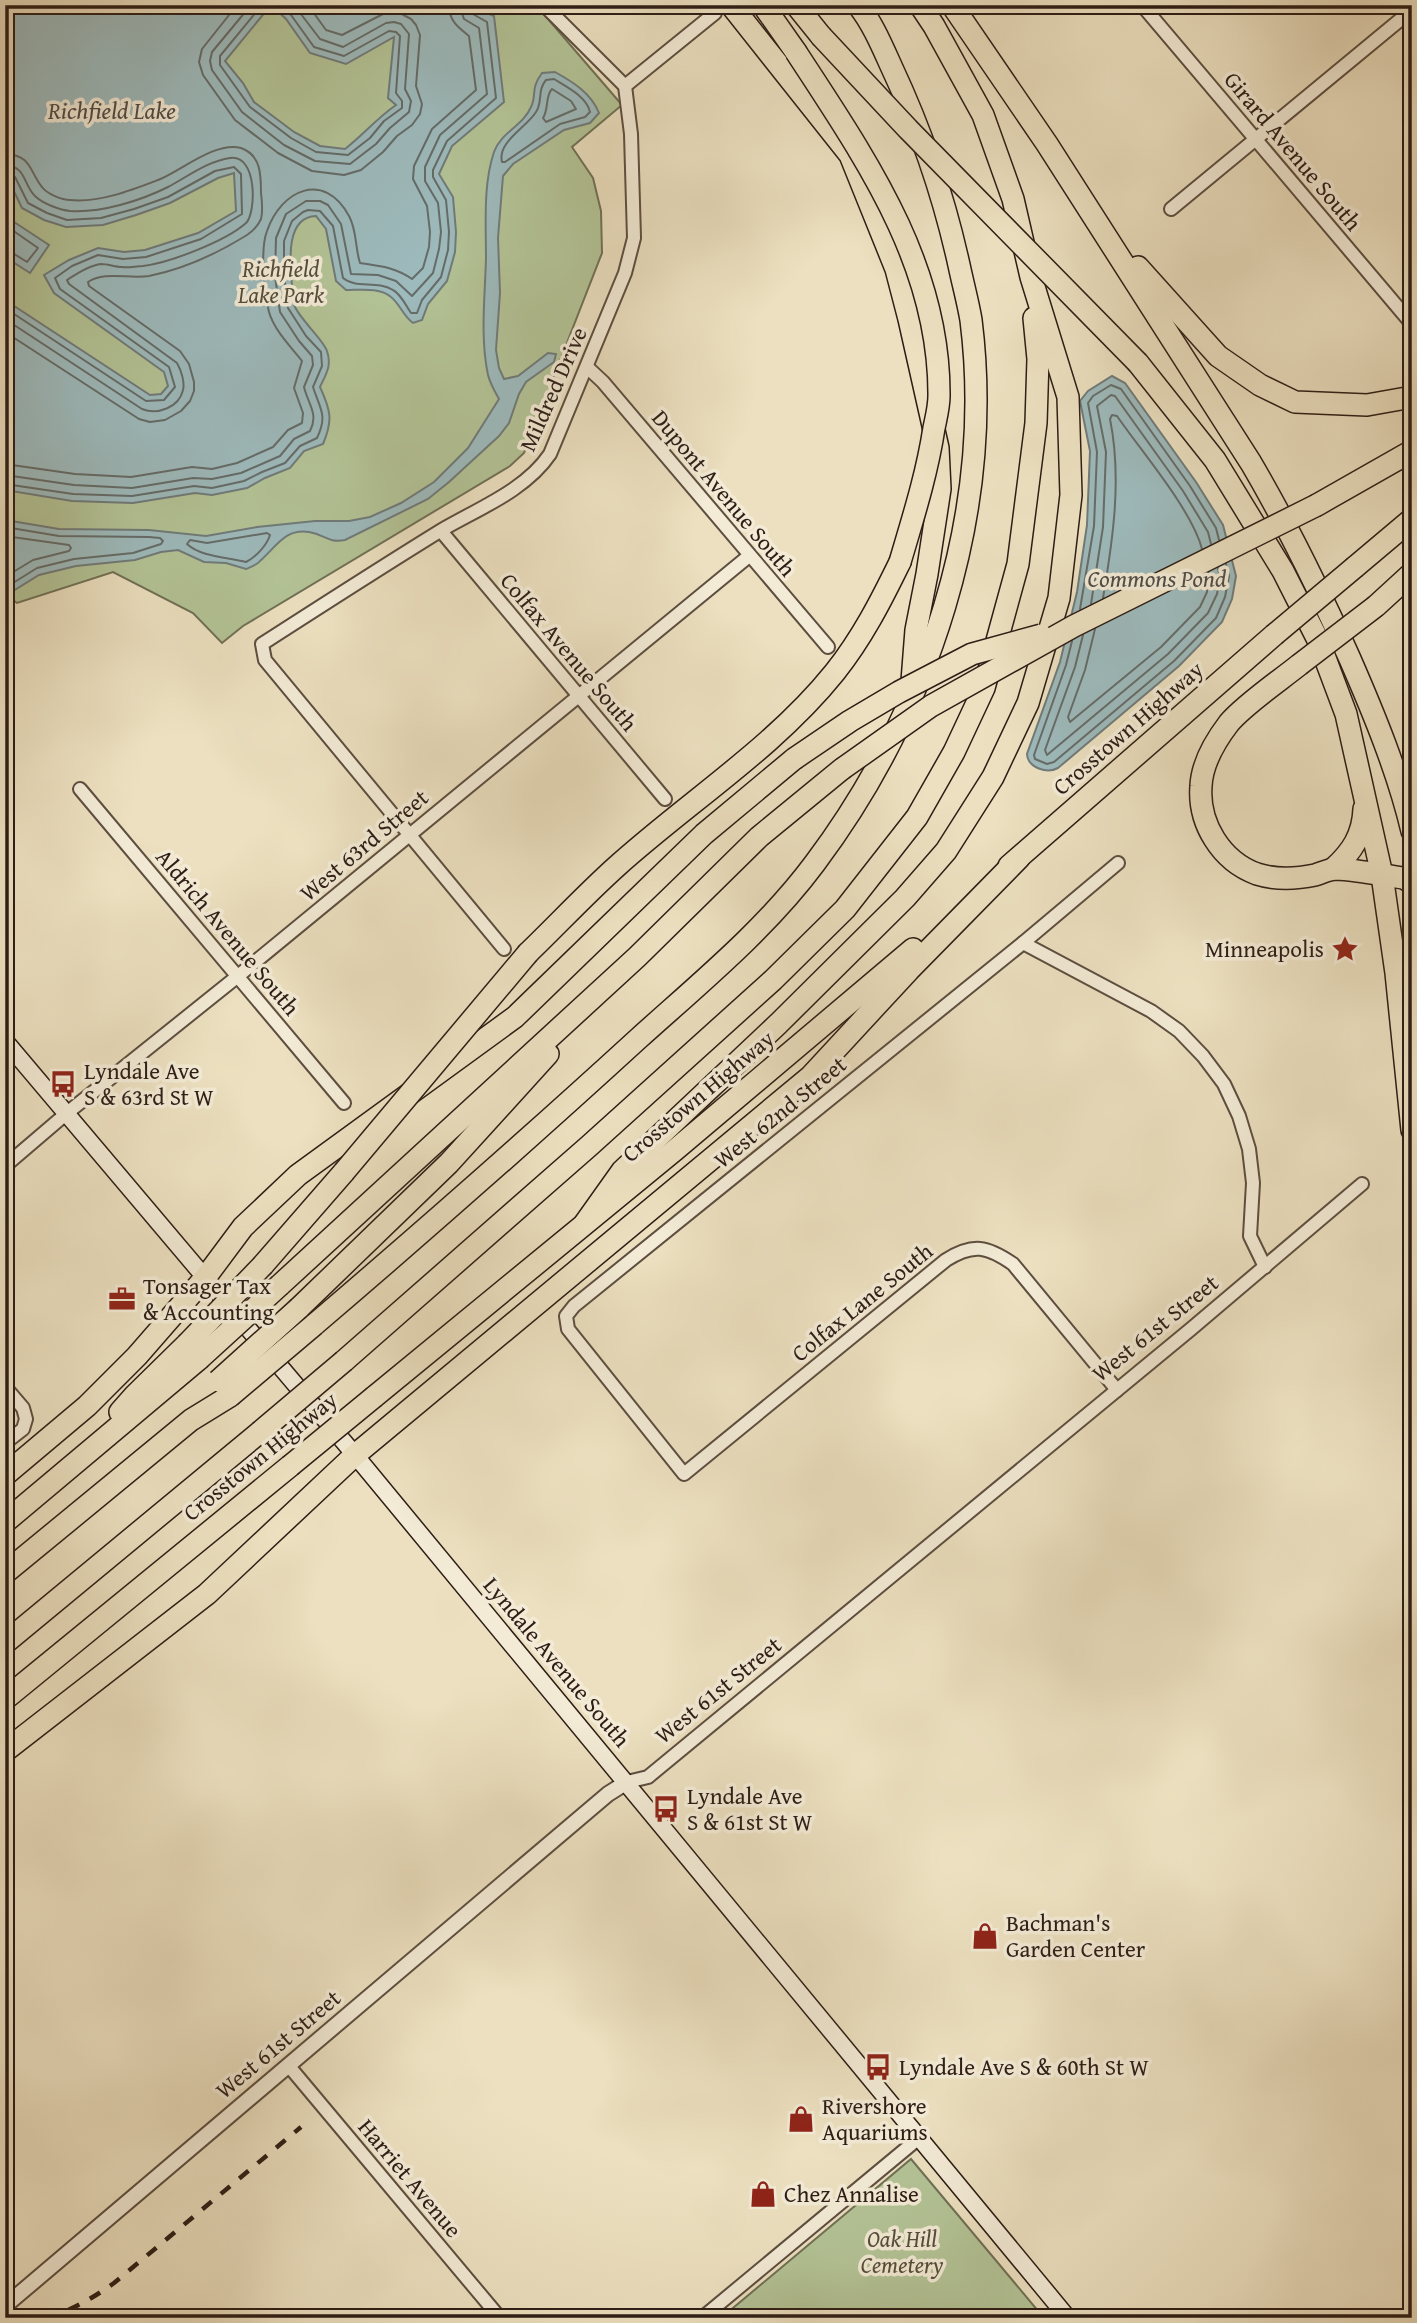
<svg xmlns="http://www.w3.org/2000/svg" width="1417" height="2323" font-family="'Gentium Book Plus',serif">
	<style>
		.green { fill: #b3c396; stroke: #707056; stroke-width: 2 }
		.water { fill: #9dbabc; stroke: #707b7a; stroke-width: 2; fill-rule: evenodd }
		.lines { fill: none; stroke-linecap: round; stroke-linejoin: round }
		.shore { stroke: #656c69; stroke-width: 2 }
		.minor-casing { stroke: #5d4e40; stroke-width: 16 }
		.tertiary-casing { stroke: #5d4e40; stroke-width: 18 }
		.secondary-casing { stroke: #2d1d16; stroke-width: 19 }
		.motorway-casing { stroke: #2d1d16; stroke-width: 24 }
		.minor { stroke: #f3ebd6; stroke-width: 12 }
		.tertiary { stroke: #f3ebd6; stroke-width: 14 }
		.secondary { stroke: #f3ebd6; stroke-width: 16 }
		.motorway { stroke: #ece0c0; stroke-width: 21 }
		.rail { stroke: #2d1d16; stroke-width: 4.5; stroke-dasharray: 12 12; stroke-linecap: butt }
		.motorway-bridge-casing { stroke: #2d1d16; stroke-width: 24; stroke-linecap: butt }
		.motorway-bridge { stroke: #ece0c0; stroke-width: 21 }
		.labels { text-anchor: middle; stroke-width: 7; stroke-linejoin: round; paint-order: stroke }
		.street-label { font-size: 23px; fill: #2d1d16; stroke: #f3ebd6 }
		.park-label { font-size: 23px; font-style: italic; fill: #554f3c; stroke: #f3ebd6 }
		.poi-label { font-size: 23px; fill: #2d1d16; stroke: #f3ebd6; text-anchor: start }
		.water-label { font-size: 24px; font-style: italic; fill: #4f4c48; stroke: #f3ebd6 }
	</style>
	<rect width="100%" height="100%" fill="#ece0c0"/>
	<filter id="stains"><feTurbulence type="fractalNoise" baseFrequency=".00286" numOctaves="4"/><feColorMatrix values="0 0 0 0 .2 0 0 0 0 .09 0 0 0 0 .02 0 0 0 .5 -.17"/></filter>
	<radialGradient id="worn" r=".72"><stop offset=".6" stop-color="#630" stop-opacity="0"/><stop offset="1" stop-color="#630" stop-opacity=".3"/></radialGradient>
	<!-- green -->
	<g class="green">
		<polygon points="5,5 536,5 622,105 572,147 593,178 601,211 602,253 524,453 510,466 243,626 222,643 193,613 113,572 17,603 5,594"/>
		<polygon points="911,2159 1044,2318 721,2318"/>
	</g>
	<!-- water -->
	<g class="water">
		<path d="M5,5h463l26,11 10,86 -52,44 -13,28 14,23 3,35 -1,20 -8,29 -19,23 -6,16 -9,3c-10,-7 -13,-19 -22,-26 -11,-10 -31,-7 -45,-7l-10,-9 -10,-52 -10,-13c-31,1 -26,47 -24,69 1,7 0,16 3,22 6,13 29,34 32,44 5,15 -1,23 -7,36 11,24 13,33 3,57l-19,7 -14,17 -25,10 -18,10 -35,7 -17,-2 -62,10 -61,-2 -67,-11v-190l145,95 11,-1 7,-8 -4,-14 -110,-79 -10,-18 25,-15 29,-12 26,4 21,-2 53,-17 38,-22 -2,-38 -16,5 -48,25 -34,12 -33,10 -37,2 -22,-7 -22,-12 -13,-27 -4,-2zM271,5l15,14 24,34 36,11 48,-27 -6,61 8,7c-19,13 -33,30 -51,44l-25,-3 -26,-14 -40,-30 -11,-19 -18,-22z"/>
		<path d="M555,72c18,10 36,21 44,41l-9,10 -26,7 -51,34 -10,12 -5,62 2,55 -4,57 3,18 5,11 14,-3 30,-23 8,1 -2,8 -28,20 -7,12 -10,29 -10,13 -50,46 -21,17 -83,41c-18,3 -19,-5 -36,-8 -24,-4 -33,15 -49,29 -3,4 -9,6 -14,8l-20,-6 -22,-1 -26,-12 -17,2 -26,8 -59,6 -37,9 -34,21v-76l54,9 90,1 57,6 51,-9 58,-6h34l21,-4 31,-14 33,-21 34,-34 31,-49c-4,-7 -9,-16 -11,-24 -8,-38 -3,-78 -2,-117 0,-34 -3,-74 8,-106 7,-20 29,-26 37,-45 6,-12 -1,-18 11,-34z"/>
		<polygon points="5,216 49,245 30,273 5,257"/>
		<path d="M1112,376l13,7 71,99 27,43 13,51 -4,23 -10,23 -43,44 -121,102c-11,6 -30,0 -31,-14l33,-92 17,-70 10,-67 3,-74 -10,-50 8,-10z"/>
	</g>
	<g class="lines">
		<!-- shore -->
		<g class="shore">
			<polyline points="237,5 202,49 199,62 203,75 235,120 278,153 312,171 344,175 361,170 383,152 397,136 412,125 420,114 422,104 416,86 420,35 416,25 411,19 398,12 385,13 342,35 326,30 308,5"/>
			<polyline points="251,5 212,52 210,61 212,70 242,112 284,145 315,161 350,164 376,144 390,128 409,112 411,101 405,89 409,34 401,24 394,22 386,23 343,47 320,39 294,5"/>
			<polyline points="262,5 220,56 220,65 250,107 291,138 316,152 348,155 370,138 384,121 402,108 402,101 396,93 400,36 396,32 389,31 344,56 314,47 291,15 281,5"/>
			<path d="M554,79c13,8 33,18 36,33l-5,5 -25,7 -55,38h-3c-5,-20 24,-34 34,-50 7,-10 1,-22 10,-32z"/>
			<path d="M552,89l19,12 5,8 -30,13 -3,-4c6,-9 2,-22 9,-29z"/>
			<path d="M5,154c27,1 24,17 37,33 5,7 20,13 28,13 29,3 62,-10 88,-20 23,-9 57,-39 83,-32 20,7 20,27 20,45 1,8 2,18 0,26 -3,7 -8,12 -14,16 -29,18 -63,34 -98,41 -20,3 -45,-5 -61,6l1,4 91,65 9,13 5,18v9l-4,10 -9,10 -16,9 -15,2 -11,-3 -134,-87"/>
			<path d="M5,165c22,1 18,21 31,32 8,7 24,13 34,14 31,2 70,-10 98,-24 19,-10 40,-26 62,-29 28,-4 26,56 16,65 -20,18 -77,40 -103,43 -7,0 -14,2 -21,1 -7,0 -14,-3 -21,-3 -11,1 -25,10 -34,16l2,4 108,79c4,7 8,19 6,27 -4,18 -26,25 -41,19l-137,-90"/>
			<polyline points="5,174 15,177 28,203 47,213 67,220 101,218 134,209 168,197 215,171 234,167 241,174 242,214 201,239 146,257 123,259 98,255 72,266 55,278 60,289 169,367 175,387 164,400 146,401 5,308"/>
			<polyline points="5,225 38,248 27,262 11,252 5,252"/>
			<path d="M5,464l70,10 56,3 61,-10 20,2 25,-6 36,-16 15,-17 14,-7 1,-10 -9,-25 8,-27c-11,-14 -28,-31 -33,-49 -5,-19 -9,-63 -2,-81 14,-41 57,-61 82,-15 8,14 6,32 11,47 19,3 35,4 52,16l11,-11 6,-21 1,-15 -3,-26 -14,-27 1,-13 18,-37 44,-39 -7,-54c-11,-9 -20,-15 -20,-31"/>
			<path d="M5,475l69,10 58,3 61,-10 19,1 29,-6 39,-17 14,-17 16,-8c9,-17 -2,-27 -6,-44l9,-22 -1,-9 -13,-15 -19,-29 -5,-36 1,-38 10,-24 20,-13h14l8,4 13,19 10,50 27,1 18,6 16,15 21,-23 6,-24 2,-17 -3,-29 -13,-22v-14l15,-32 47,-41 -8,-66 -15,-9 -5,-14"/>
			<path d="M5,484l68,10 59,2 62,-10 18,2 32,-7 18,-9 23,-9 15,-17 17,-8c11,-23 3,-29 -4,-51l9,-21 -1,-14 -15,-16 -18,-28 -4,-34v-33l8,-20 11,-9 5,-2 12,1 13,15 10,52c13,11 34,2 50,12 8,4 13,16 18,23h6l5,-13 19,-23 7,-27 1,-18 -3,-32 -13,-23v-7l14,-29 49,-43 -9,-76 -16,-9 -3,-8"/>
			<polyline points="5,527 59,536 149,537 160,538 163,541 161,544 133,553 74,559 37,568 5,588"/>
			<path d="M267,533l3,2c-3,10 -14,22 -24,27 -19,-5 -45,-5 -59,-18l3,-4 17,3z"/>
			<polyline points="5,536 69,545 71,548 69,551 33,560 5,577"/>
			<path d="M1103,598c10,-59 19,-120 7,-179l2,-4 5,1c24,35 75,94 85,133"/>
			<polyline points="1091,604 1103,527 1106,452 1097,406 1111,395 1115,396 1183,491 1208,532 1211,544"/>
			<polyline points="1080,609 1094,526 1097,452 1088,403 1093,396 1111,385 1121,389 1190,486 1216,528 1219,540"/>
			<polyline points="1095,629 1085,670 1068,717 1070,722 1161,647 1200,607 1207,592 1208,573"/>
			<polyline points="1083,635 1075,667 1045,750 1047,755 1168,654 1208,613 1217,594 1220,577 1218,568"/>
			<polyline points="1072,641 1066,665 1034,755 1035,759 1047,764 1054,762 1174,661 1216,618 1225,597 1229,576 1226,564"/>
		</g>
		<defs>
			<g id="minor">
				<polyline points="544,5 625,86"/>
				<polyline points="1142,5 1412,324"/>
				<polyline points="625,86 715,13"/>
				<polyline points="1171,209 1412,10"/>
				<polyline points="587,367 603,382 828,647"/>
				<polyline points="441,531 665,799"/>
				<polyline points="80,789 344,1103"/>
				<polyline points="1023,943 1151,1011 1179,1031 1203,1056 1224,1084 1239,1116 1249,1149 1253,1183 1250,1236 1265,1267"/>
				<path d="M504,949l-239,-289 -3,-16c59,-38 118,-76 178,-113 37,-22 85,-40 110,-77l75,-181 9,-35 -3,-104 -6,-48"/>
				<polyline points="5,1166 67,1113 238,976 749,556"/>
				<polyline points="5,1387 23,1408 26,1419 23,1429 5,1443"/>
				<path d="M1117,1390l-104,-126c-26,-18 -40,-21 -67,-4l-262,214 -116,-145 -2,-13 8,-10 449,-363 95,-80"/>
				<polyline points="627,1782 648,1777 1191,1329 1362,1184"/>
				<polyline points="288,2065 500,2318"/>
				<polyline points="702,2318 919,2138"/>
			</g>
			<polyline id="tertiary" points="5,2306 608,1794 627,1782"/>
			<polyline id="secondary" points="5,1041 355,1455 1068,2318"/>
			<g id="motorway">
				<polyline points="731,5 850,155 896,269 909,319 938,448 940,489 927,574 916,630 912,681"/>
				<polyline points="763,5 796,52"/>
				<polyline points="796,5 821,36"/>
				<path d="M952,5l95,139 204,319c37,63 69,129 99,196 24,55 48,113 62,172"/>
				<polyline points="1138,267 1218,356 1260,385 1295,402 1367,405 1412,397"/>
				<polyline points="1138,363 1215,460 1283,571 1319,642 1346,714 1382,875 1396,973 1412,1130"/>
				<polyline points="1317,505 1412,451"/>
				<polyline points="1355,567 1412,519"/>
				<polyline points="1376,606 1412,573"/>
				<path d="M1299,665c-20,16 -55,40 -70,58 -13,17 -27,41 -28,63 -3,37 20,75 56,88 19,6 39,5 58,1 7,-2 14,-6 21,-6 22,1 46,6 68,9l8,5"/>
				<polyline points="1009,866 1274,635"/>
				<path d="M1333,869c19,-17 30,-34 31,-60"/>
				<path d="M528,953c30,-29 58,-59 88,-86 72,-65 158,-119 219,-195 27,-34 46,-71 65,-110"/>
				<polyline points="585,1223 622,1171 778,1024 905,898 946,851 993,777 1028,703 1059,598 1071,495 1068,397 1031,277 1013,199 983,115 934,26 920,5"/>
				<polyline points="263,1265 344,1172"/>
				<polyline points="280,1285 637,957 759,837 842,769"/>
				<polyline points="299,1308 449,1163 548,1054"/>
				<path d="M314,1325c110,-94 218,-189 325,-287 61,-55 127,-109 176,-175 114,-152 180,-352 156,-543 -3,-18 -8,-36 -12,-55 -15,-68 -37,-133 -67,-197 -10,-22 -19,-44 -34,-63"/>
				<polyline points="344,1361 589,1146 773,980 845,909 917,817 954,752 984,688 1018,564 1036,423 1038,359 1034,318"/>
				<polyline points="374,1397 675,1150 913,949"/>
				<polyline points="120,1412 135,1395 187,1344"/>
				<polyline points="5,1475 87,1406 137,1356 205,1278 243,1227 298,1175 515,1017 704,834 794,759"/>
				<polyline points="5,1522 199,1359"/>
				<polyline points="5,1573 191,1420 230,1396"/>
				<polyline points="5,1643 260,1432"/>
				<polyline points="5,1699 290,1466"/>
				<polyline points="5,1751 207,1594 355,1455 811,1076 909,970 1019,858"/>
			</g>
		</defs>
		<!-- minor casing -->
		<use href="#minor" class="minor-casing"/>
		<!-- tertiary casing -->
		<use href="#tertiary" class="tertiary-casing"/>
		<!-- secondary casing -->
		<use href="#secondary" class="secondary-casing"/>
		<!-- motorway casing -->
		<use href="#motorway" class="motorway-casing"/>
		<!-- minor -->
		<use href="#minor" class="minor"/>
		<!-- tertiary -->
		<use href="#tertiary" class="tertiary"/>
		<!-- secondary -->
		<use href="#secondary" class="secondary"/>
		<!-- motorway -->
		<use href="#motorway" class="motorway"/>
		<!-- rail -->
		<path class="rail" d="M46,2318c25,-7 47,-20 68,-35l187,-156"/>
		<defs>
			<g id="motorway-bridge">
				<polyline points="821,36 908,129 1138,363"/>
				<path d="M796,52c69,106 144,212 143,344 0,11 -3,22 -5,32 -7,46 -21,90 -34,134"/>
				<polyline points="1274,635 1355,567"/>
				<polyline points="1299,665 1376,606"/>
				<polyline points="794,759 850,721 899,692 972,654 1041,635"/>
				<polyline points="842,769 931,706 1074,626 1317,505"/>
				<polyline points="344,1172 528,953"/>
				<polyline points="187,1344 263,1265"/>
				<polyline points="199,1359 280,1285"/>
				<polyline points="218,1381 299,1308"/>
				<polyline points="230,1396 314,1325"/>
				<polyline points="260,1432 344,1361"/>
				<polyline points="290,1466 374,1397"/>
			</g>
		</defs>
		<!-- motorway-bridge casing -->
		<use href="#motorway-bridge" class="motorway-bridge-casing"/>
		<!-- motorway-bridge -->
		<use href="#motorway-bridge" class="motorway-bridge"/>
	</g>
	<!-- icons -->
	<defs>
		<symbol id="sight-bare" viewBox="-9 -9 18 18"><path d="M0-6L1.8-2.2L6-1.7L2.9 1.2L3.7 5.4L0 3.3L-3.7 5.4L-2.9 1.2L-6-1.7L-1.8-2.2Z" fill="#8f2418" stroke="#f3ebd6" stroke-width="2.5" paint-order="stroke"/></symbol>
		<symbol id="bus-bare" viewBox="-9 -9 18 18"><path d="M-5-6H5V4H4V6H2V4H-2V6H-4V4H-5ZM-3.5-4V0h7V-4ZM-3.5 1.2v1.5H-2V1.2ZM2 1.2v1.5H3.5V1.2Z" fill="#8f2418" stroke="#f3ebd6" stroke-width="2.5" paint-order="stroke"/></symbol>
		<symbol id="office-bare" viewBox="-9 -9 18 18"><path d="M-6-3h4V-5.5h4V-3h4V5H-6ZM-1-4.5V-3h2v-1.5ZM-6 0V1H6V0Z" fill="#8f2418" stroke="#f3ebd6" stroke-width="2.5" paint-order="stroke"/></symbol>
		<symbol id="shop-bare" viewBox="-9 -9 18 18"><path d="M-5-2.5h2.3a2.7 3.5 0 0 1 5.4 0H5L5.5 6h-11ZM-1.5-2.5h3a1.5 2.3 0 0 0-3 0Z" fill="#8f2418" stroke="#f3ebd6" stroke-width="2.5" paint-order="stroke"/></symbol>
	</defs>
	<g fill-rule="evenodd">
		<use href="#sight-bare" x="1326" y="930" width="38" height="38"/>
		<use href="#bus-bare" x="44" y="1065" width="38" height="38"/>
		<use href="#office-bare" x="103" y="1280" width="38" height="38"/>
		<use href="#bus-bare" x="647" y="1790" width="38" height="38"/>
		<use href="#shop-bare" x="966" y="1917" width="38" height="38"/>
		<use href="#bus-bare" x="859" y="2048" width="38" height="38"/>
		<use href="#shop-bare" x="782" y="2100" width="38" height="38"/>
		<use href="#shop-bare" x="744" y="2175" width="38" height="38"/>
	</g>
	<g class="labels">
		<!-- street labels -->
		<g class="street-label">
			<text transform="translate(1293 151) rotate(50)" y="8">Girard Avenue South</text>
			<text transform="translate(553 389) rotate(-66)" y="8">Mildred Drive</text>
			<text transform="translate(724 493) rotate(50)" y="8">Dupont Avenue South</text>
			<text transform="translate(569 652) rotate(50)" y="8">Colfax Avenue South</text>
			<text transform="translate(1128 728) rotate(-41)" y="8">Crosstown Highway</text>
			<text transform="translate(364 845) rotate(-40)" y="8">West 63rd Street</text>
			<text transform="translate(228 932) rotate(50)" y="8">Aldrich Avenue South</text>
			<text transform="translate(698 1096) rotate(-40)" y="8">Crosstown Highway</text>
			<text transform="translate(780 1112) rotate(-39)" y="8">West 62nd Street</text>
			<text transform="translate(862 1302) rotate(-39)" y="8">Colfax Lane South</text>
			<text transform="translate(1155 1328) rotate(-39)" y="8">West 61st Street</text>
			<text transform="translate(260 1456) rotate(-39)" y="8">Crosstown Highway</text>
			<text transform="translate(557 1662) rotate(50)" y="8">Lyndale Avenue South</text>
			<text transform="translate(718 1690) rotate(-39)" y="8">West 61st Street</text>
			<text transform="translate(278 2044) rotate(-40)" y="8">West 61st Street</text>
			<text transform="translate(410 2178) rotate(50)" y="8">Harriet Avenue</text>
		</g>
		<!-- park labels -->
		<g class="park-label">
			<text x="281" y="277">Richfield<tspan x="281" dy="26">Lake Park</tspan></text>
			<text x="902" y="2247">Oak Hill<tspan x="902" dy="26">Cemetery</tspan></text>
		</g>
		<!-- poi labels -->
		<g class="poi-label">
			<text x="1324" y="957" text-anchor="end">Minneapolis</text>
			<text x="84" y="1079">Lyndale Ave<tspan x="84" dy="26">S &amp; 63rd St W</tspan></text>
			<text x="143" y="1294">Tonsager Tax<tspan x="143" dy="26">&amp; Accounting</tspan></text>
			<text x="687" y="1804">Lyndale Ave<tspan x="687" dy="26">S &amp; 61st St W</tspan></text>
			<text x="1006" y="1931">Bachman's<tspan x="1006" dy="26">Garden Center</tspan></text>
			<text x="899" y="2075">Lyndale Ave S &amp; 60th St W</text>
			<text x="822" y="2114">Rivershore<tspan x="822" dy="26">Aquariums</tspan></text>
			<text x="784" y="2202">Chez Annalise</text>
		</g>
		<!-- water labels -->
		<g class="water-label">
			<text x="112" y="119">Richfield Lake</text>
			<text x="1157" y="587">Commons Pond</text>
		</g>
	</g>
	<!-- margin -->
	<rect width="1417" height="2323" fill="none" stroke="#ece0c0" stroke-width="28"/>
	<rect x="7" y="7" width="1403" height="2309" fill="none" stroke="#2d1d16" stroke-width="3.5"/>
	<rect x="14" y="14" width="1389" height="2295" fill="none" stroke="#2d1d16" stroke-width="2"/>
	<rect width="100%" height="100%" filter="url(#stains)"/>
	<rect width="100%" height="100%" fill="url(#worn)"/>
</svg>
